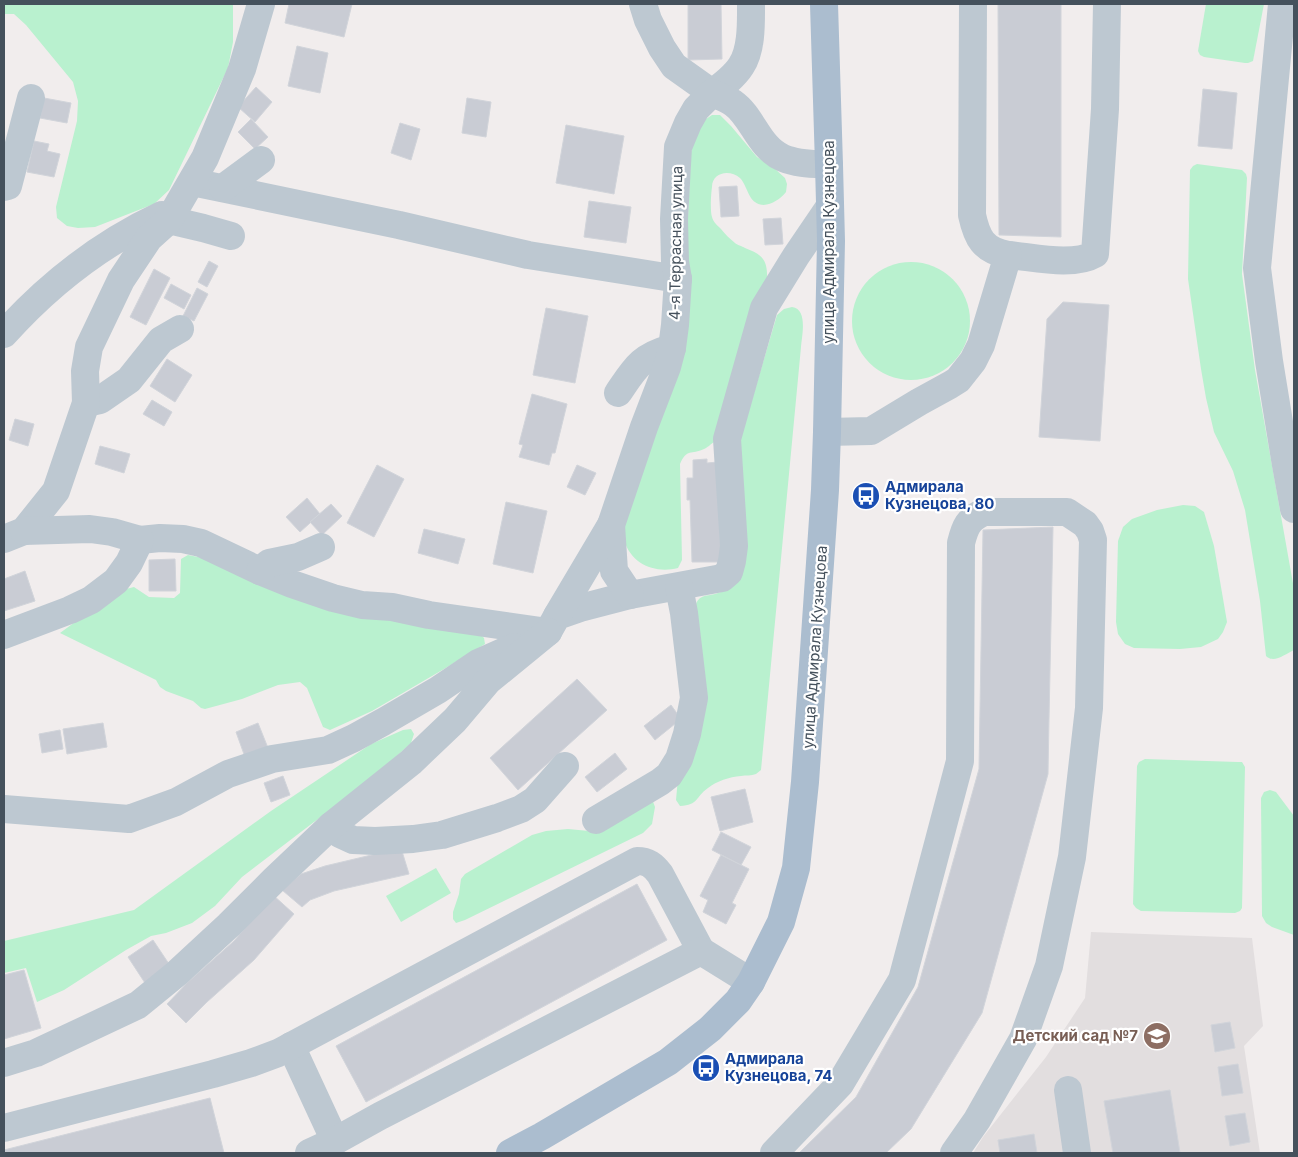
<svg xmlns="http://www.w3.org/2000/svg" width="1298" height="1157" font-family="Inter,sans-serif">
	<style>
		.education { fill: #e2dedf }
		.green { fill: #b9f1cf }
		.building { fill: #c9ccd4; stroke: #d1d4da }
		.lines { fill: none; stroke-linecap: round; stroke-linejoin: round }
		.minor { stroke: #bdc8d1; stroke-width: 28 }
		.major { stroke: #abbdcf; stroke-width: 28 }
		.labels { text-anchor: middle; stroke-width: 4.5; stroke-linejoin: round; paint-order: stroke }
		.street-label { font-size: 15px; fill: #45515c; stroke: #fff }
		.transit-label { font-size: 15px; font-weight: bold; fill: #164399; stroke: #fff; text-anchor: start }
		.education-label { font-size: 15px; font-weight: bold; fill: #785e54; stroke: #fff; text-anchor: end }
	</style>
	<rect width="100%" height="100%" fill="#f1eded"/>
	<!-- education -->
	<polygon class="education" points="1091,932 1252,938 1263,1026 1244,1046 1260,1153 973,1153 983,1137 1046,1057 1085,998"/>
	<!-- green -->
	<g class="green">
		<polygon points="4,4 233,4 233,42 228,68 169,190 154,204 95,227 78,228 67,226 57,218 56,207 77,121 78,101 73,82 26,25 14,14 4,14"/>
		<polygon points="1206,4 1264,4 1253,61 1248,63 1245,63 1204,57 1200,55 1198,51"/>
		<path d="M712,115h8l11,11 26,31 17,11 11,10 2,6 -1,8c-8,10 -25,20 -35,6 -4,-6 -6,-15 -11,-20 -10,-9 -28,-6 -28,9 -1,7 -2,24 0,30 1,5 6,9 9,12 4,5 9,10 14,14 2,2 7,3 10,5 19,7 23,13 22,34l-53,160c-3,2 -7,6 -10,7 -13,6 -17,-1 -24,15l2,96 -4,8c-23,6 -47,-4 -54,-28 -2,-5 -2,-11 -3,-16l65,-263 5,-109 5,-20 10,-13z"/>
		<path d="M1197,164l45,6 4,4 1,4 -5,96 13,96 39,219v61c-9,4 -20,14 -28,6l-6,-55 -15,-91 -12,-39 -19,-39 -8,-34 -5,-29 -13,-90 2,-109 3,-4z"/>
		<circle cx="911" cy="321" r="59"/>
		<path d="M792,307c16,2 10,28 9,40l-40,423 -5,4c-5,2 -10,1 -15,2 -12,1 -24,5 -33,12 -13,9 -9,17 -28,18l-4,-6 2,-22 17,-171c4,-14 12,-10 23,-14 4,-1 8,-3 12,-5l10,-148 37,-125 7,-6z"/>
		<polygon points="1183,505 1195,506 1204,512 1214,546 1227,622 1223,632 1218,639 1201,647 1180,649 1134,648 1125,644 1118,634 1116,622 1118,541 1123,527 1132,519 1157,510"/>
		<polygon points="188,555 198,557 480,634 484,638 485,644 444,669 372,711 330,730 323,727 307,688 300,682 278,685 242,699 205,709 201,708 193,701 166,691 160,687 156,680 60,633 86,614 126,589 134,587 149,597 174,598 180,593 181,559"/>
		<polygon points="411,729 414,734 411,743 386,766 342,802 314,822 242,877 215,906 192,923 166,933 151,936 126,950 64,990 37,1002 26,968 4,973 4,941 134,910 271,811 371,744 403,730"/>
		<polygon points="1145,759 1238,762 1242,762 1245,767 1242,908 1240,911 1235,913 1141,911 1136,908 1133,904 1137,766 1139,762"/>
		<polygon points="1270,790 1276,792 1294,816 1294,935 1272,927 1266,923 1262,916 1261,798 1264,792"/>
		<polygon points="652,799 655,807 652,824 643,833 465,920 456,923 453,919 453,912 459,894 461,879 465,874 532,835 546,831 568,829 589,831"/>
		<polygon points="436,868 451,893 401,922 386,896"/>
	</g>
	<!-- building -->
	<g class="building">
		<polygon points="289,4 352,4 344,37 285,23"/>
		<polygon points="688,4 721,4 722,59 688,60"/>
		<polygon points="998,4 1061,4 1061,237 999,235"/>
		<polygon points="297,46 328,53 320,93 288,86"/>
		<polygon points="256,87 272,102 255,122 238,107"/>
		<polygon points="1203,89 1237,93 1232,149 1198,146"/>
		<polygon points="44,98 71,103 67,123 40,118"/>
		<polygon points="467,98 491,102 486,137 462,133"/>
		<polygon points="251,119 268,137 255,149 238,132"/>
		<polygon points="400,123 420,129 411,160 391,153"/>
		<polygon points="566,125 624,136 614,194 556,183"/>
		<polygon points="34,141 49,144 47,151 60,154 54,177 27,172"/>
		<polygon points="737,186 739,216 721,217 719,187"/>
		<polygon points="589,201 631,207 626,243 584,237"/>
		<polygon points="781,218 783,244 765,245 763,219"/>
		<polygon points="209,261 218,266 207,287 198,282"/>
		<polygon points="154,269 170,278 146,325 130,317"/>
		<polygon points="171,284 191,295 184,309 164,298"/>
		<polygon points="197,288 208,294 194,321 183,316"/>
		<polygon points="1063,302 1109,305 1100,441 1039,437 1047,319"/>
		<polygon points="546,308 588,316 575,383 533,375"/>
		<polygon points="167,359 192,375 175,402 150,386"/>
		<polygon points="532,394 567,404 555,453 552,453 549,465 519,457 523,445 519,444"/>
		<polygon points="152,400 172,412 164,426 143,414"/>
		<polygon points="15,419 34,424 28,446 9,440"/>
		<polygon points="100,446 130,454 124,473 95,464"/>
		<polygon points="707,459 707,463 718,462 721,562 692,562 690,500 687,500 687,478 693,478 693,460"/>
		<polygon points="377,465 404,479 374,537 347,523"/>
		<polygon points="577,465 596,473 585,495 567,487"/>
		<polygon points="307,498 320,514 300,532 286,517"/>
		<polygon points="506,502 547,511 533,573 493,564"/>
		<polygon points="331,504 342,516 322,535 310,522"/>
		<polygon points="1053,527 1049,719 1048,774 982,1013 911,1129 886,1153 799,1153 856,1097 918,987 979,769 983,530"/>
		<polygon points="424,529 465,539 458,564 418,553"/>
		<polygon points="175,559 176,591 149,591 149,560"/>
		<polygon points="25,571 35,601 4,611 4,579"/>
		<polygon points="577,679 607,710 518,790 490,758"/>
		<polygon points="671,705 681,719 655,740 644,726"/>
		<polygon points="103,723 107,747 67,754 63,729"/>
		<polygon points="258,723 268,748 245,757 236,732"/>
		<polygon points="60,730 63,749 42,753 39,734"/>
		<polygon points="615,753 627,769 597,792 585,777"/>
		<polygon points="283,776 290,795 271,802 264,783"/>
		<polygon points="745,789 753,822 720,831 711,797"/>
		<polygon points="721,832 751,847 741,865 712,850"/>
		<polygon points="401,848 409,874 334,891 310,900 302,907 282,890 301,874 325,866"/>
		<polygon points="721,855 749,869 732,903 736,905 726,924 703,912 708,900 700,896"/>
		<polygon points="637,884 667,940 366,1102 336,1046"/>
		<polygon points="273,895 294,914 254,960 207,1002 186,1023 167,1004 188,982 234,941"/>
		<polygon points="153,940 171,967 145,983 128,957"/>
		<polygon points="24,970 41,1028 4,1039 4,975"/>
		<polygon points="1230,1022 1235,1048 1215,1052 1211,1025"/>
		<polygon points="1238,1064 1243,1093 1222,1096 1218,1067"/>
		<polygon points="1170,1090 1180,1153 1113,1153 1104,1101"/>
		<polygon points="210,1098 224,1153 4,1153 4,1150"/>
		<polygon points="1245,1113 1250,1142 1230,1146 1225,1116"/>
		<polygon points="1034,1134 1037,1153 1000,1153 998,1140"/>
	</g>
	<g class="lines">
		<!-- minor -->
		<g class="minor">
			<path d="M643,4l5,16 14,28 12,18 38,27c11,-8 22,-16 29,-27 11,-16 10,-44 10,-62"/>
			<polyline points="1282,4 1257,268 1269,361 1286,465 1294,509"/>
			<polyline points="192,182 399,225 528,255 678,279"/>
			<polyline points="4,187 8,186 31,98"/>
			<polyline points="223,188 261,160"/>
			<polyline points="169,220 203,228 231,236"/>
			<path d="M1008,255c25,2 65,12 87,-1l10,-145 2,-105"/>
			<path d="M4,334c44,-49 98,-91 158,-119"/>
			<path d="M618,393c17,-25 23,-37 54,-45"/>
			<polyline points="86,403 100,400 129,380 161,340 180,329"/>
			<path d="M827,432l44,-1 48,-29 31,-17 8,-5 15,-19 8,-16 27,-90c-25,-5 -31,-17 -36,-40l1,-211"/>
			<polyline points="4,539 24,531 56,491 86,403 85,371 89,347 121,280 149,238 169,220 205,158 242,69 261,4"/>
			<polyline points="140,540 160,538 183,539 201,543 260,571 292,584 333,598 362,605 392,607 429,615 548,632 557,616 580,608 630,595 722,578 729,572 732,561 734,546 727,439 764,308 796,256 830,206"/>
			<polyline points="260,571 269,563 298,557 321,547"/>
			<path d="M630,595l-16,-24 -3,-46 33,-98 23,-60 5,-19 3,-23 3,-46 -3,-17 -1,-43 4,-72 10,-24 8,-14 16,-16c7,3 15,6 21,10 20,14 25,44 50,55 14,6 31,6 46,7"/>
			<polyline points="557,616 611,525"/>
			<polyline points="4,635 70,610 91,600 116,581 129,563 140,540 112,532 90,529 24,531"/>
			<polyline points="4,809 129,819 176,802 228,774 272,759 328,750 354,738 383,722 438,690 478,663 514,647"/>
			<polyline points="596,820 660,782 669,775 679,759 687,734 694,698 684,613 679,587"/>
			<polyline points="331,826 340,834 353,840 375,841 413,839 442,835 497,818 521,809 535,800 565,766"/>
			<polyline points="291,1046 335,1141"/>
			<polyline points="4,1063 36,1053 138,1005 176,974 229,925 274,880 331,826 411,762 455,720 488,681 548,632"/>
			<polyline points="1068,1090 1077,1153"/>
			<path d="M4,1128l209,-54 38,-11 27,-10 359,-192c11,0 16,4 23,13l41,77"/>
			<polyline points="309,1153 335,1141 380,1116 701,951 751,982"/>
			<path d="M774,1153l66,-69 62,-104 58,-219 1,-218c4,-16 7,-24 23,-31h83l18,12 5,7 3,9 -4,168 -17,149 -23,109 -26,73 -46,81 -23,33"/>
		</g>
		<!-- major -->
		<polyline class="major" points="510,1153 542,1136 668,1062 710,1029 738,1001 751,982 781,922 796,868 805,782 825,490 827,432 831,241 829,165 824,4"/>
	</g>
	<!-- icons -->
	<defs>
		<symbol id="bus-disc" viewBox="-11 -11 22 22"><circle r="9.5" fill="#1a4fb4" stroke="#fff"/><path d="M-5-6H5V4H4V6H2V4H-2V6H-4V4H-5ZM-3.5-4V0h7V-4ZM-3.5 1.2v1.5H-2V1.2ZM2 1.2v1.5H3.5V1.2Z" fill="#fff"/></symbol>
		<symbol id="school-disc" viewBox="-11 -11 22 22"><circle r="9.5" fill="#8d6e63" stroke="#fff"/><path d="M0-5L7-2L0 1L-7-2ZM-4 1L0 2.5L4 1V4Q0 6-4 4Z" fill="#fff"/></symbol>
	</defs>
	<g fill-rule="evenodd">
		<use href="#bus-disc" x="850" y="480" width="32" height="32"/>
		<use href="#school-disc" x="1141" y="1020" width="32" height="32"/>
		<use href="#bus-disc" x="690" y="1052" width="32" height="32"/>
	</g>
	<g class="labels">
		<!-- street labels -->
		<g class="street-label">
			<text transform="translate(829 242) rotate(-90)" y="5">улица Адмирала Кузнецова</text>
			<text transform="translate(676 243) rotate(-89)" y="5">4-я Террасная улица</text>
			<text transform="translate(815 647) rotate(-86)" y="5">улица Адмирала Кузнецова</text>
		</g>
		<!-- transit labels -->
		<g class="transit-label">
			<text x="885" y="492">Адмирала<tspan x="885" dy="17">Кузнецова, 80</tspan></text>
			<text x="725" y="1064">Адмирала<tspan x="725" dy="17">Кузнецова, 74</tspan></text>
		</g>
		<!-- education labels -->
		<g class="education-label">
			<text x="1138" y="1041">Детский сад №7</text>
		</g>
	</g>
	<!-- border -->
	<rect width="1298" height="1157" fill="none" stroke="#45515c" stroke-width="10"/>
</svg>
